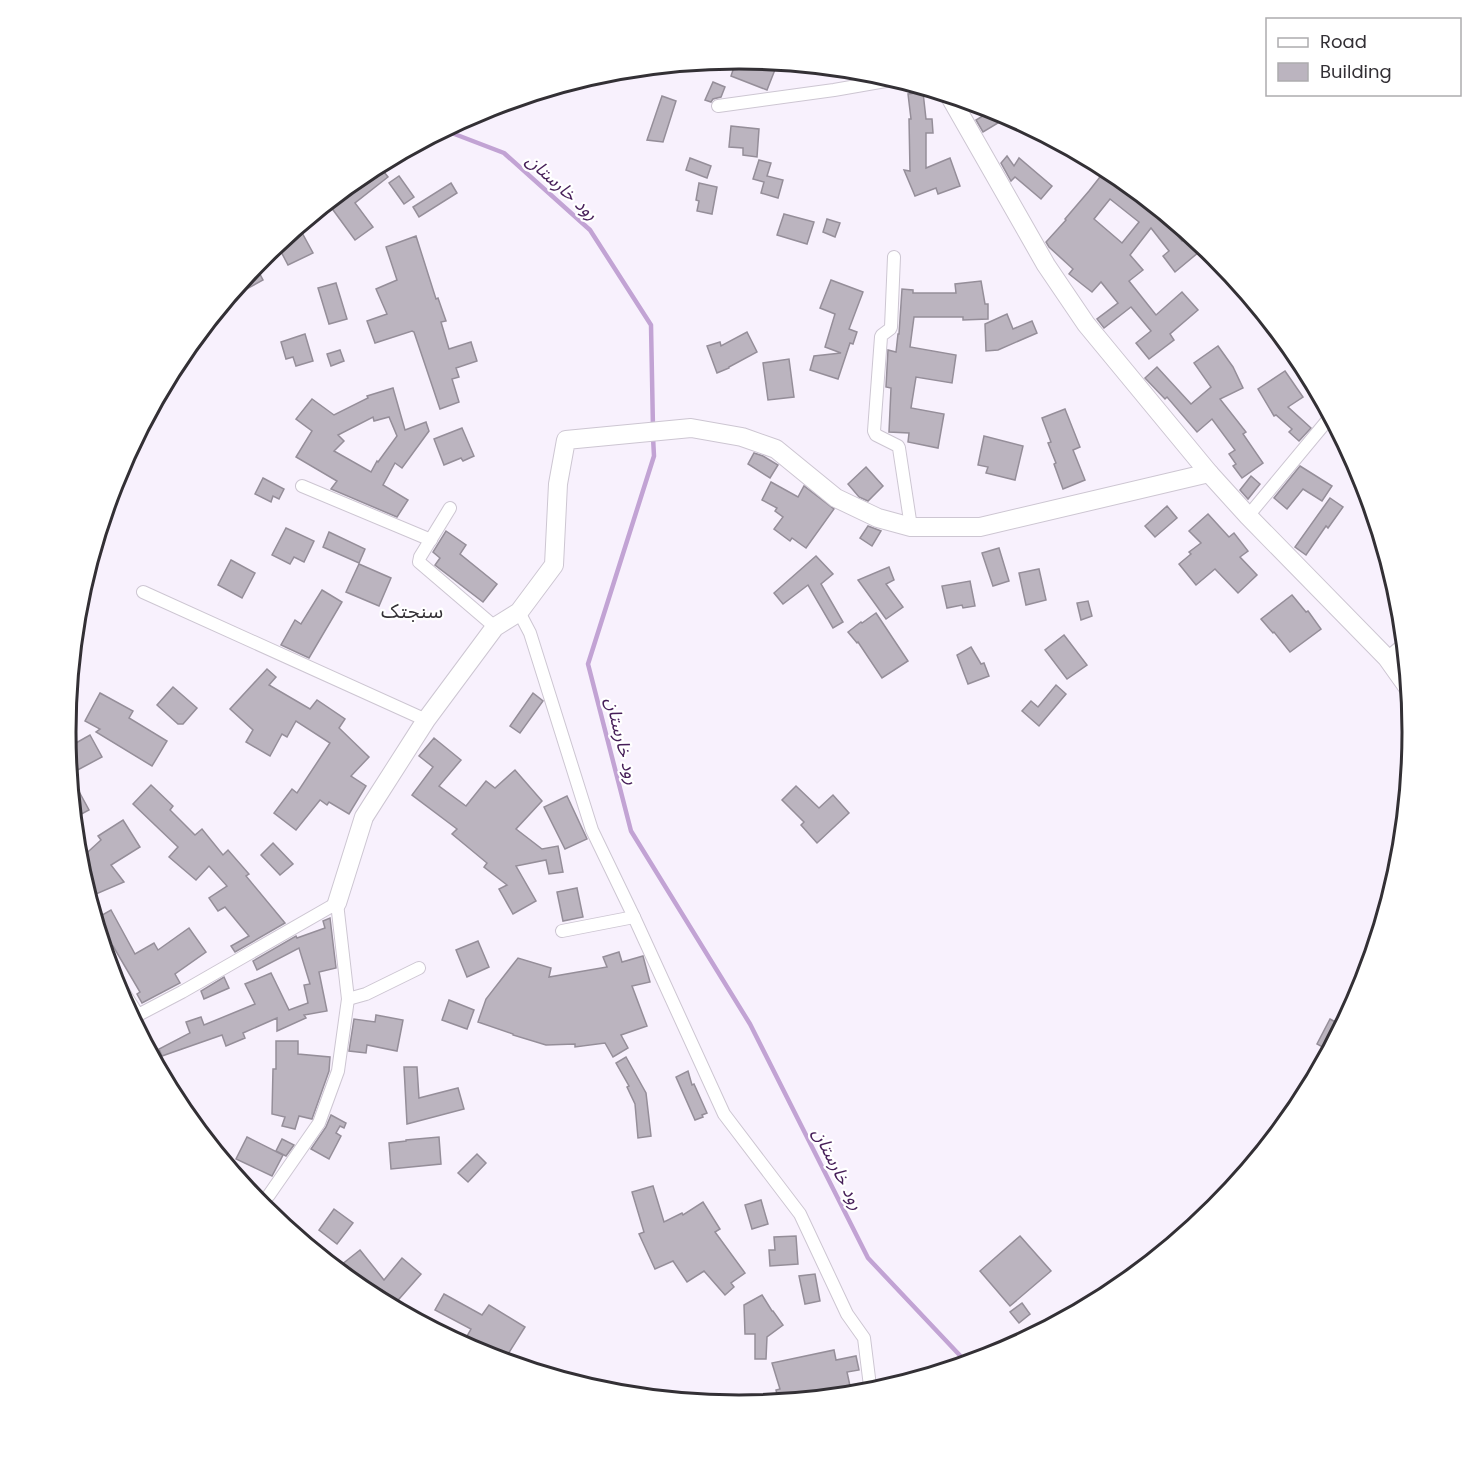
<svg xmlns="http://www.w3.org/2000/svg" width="1479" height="1465" font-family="Poppins,'Noto Sans Arabic',sans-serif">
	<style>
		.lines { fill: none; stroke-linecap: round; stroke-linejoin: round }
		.stream { stroke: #c2a3d4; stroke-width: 4.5 }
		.building { fill: #bbb4bf; stroke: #958e99; stroke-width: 1.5; fill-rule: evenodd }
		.street-casing { stroke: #cdc6d2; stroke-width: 14 }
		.secondary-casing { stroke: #cdc6d2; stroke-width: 20 }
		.street { stroke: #fff; stroke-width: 12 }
		.secondary { stroke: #fff; stroke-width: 18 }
		.labels { text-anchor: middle; stroke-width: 4.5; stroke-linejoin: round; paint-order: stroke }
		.water-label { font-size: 18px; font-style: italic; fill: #461e58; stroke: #fff }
		.quarter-label { font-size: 20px; fill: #333035; stroke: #fff }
		.rim { fill: none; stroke: #333035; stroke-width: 3 }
	</style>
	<rect width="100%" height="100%" fill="#f8f1fd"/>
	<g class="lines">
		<!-- stream -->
		<g class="stream">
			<polyline points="444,130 504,153 590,230 651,325 653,429"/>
			<polyline points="653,437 654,456 588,664 631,831 750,1024 868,1258 968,1364"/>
		</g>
	</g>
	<!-- building -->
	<g class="building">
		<polygon points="739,59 778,62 767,90 731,76 736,61"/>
		<polygon points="713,82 725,87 721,97 713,99 711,102 705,100"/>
		<polygon points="923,92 926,119 932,119 933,133 926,133 926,168 950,158 960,186 938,194 936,188 915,196 904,170 910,171 909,119 911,119 908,94"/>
		<polygon points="662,96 676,101 663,142 647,140"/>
		<polygon points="994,109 1007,115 1002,118 1003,120 983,132 976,120"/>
		<polygon points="731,126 759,129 757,157 743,155 743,148 729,147"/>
		<polygon points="1007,156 1014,166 1019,158 1052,186 1041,199 1015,177 1011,181 1001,163"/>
		<polygon points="690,158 711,166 707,178 686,170"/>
		<polygon points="759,160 771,163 767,176 783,180 778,198 761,193 764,182 753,179"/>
		<polygon points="380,167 388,177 355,203 373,227 355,240 328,203 350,184 353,189"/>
		<path d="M1107,168l7,4 38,32 30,37 9,-6 14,12 -30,25 -12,-16 6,-5 -18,-23 -21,27 13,15 -14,11 27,34 26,-23 16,18 -28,24 4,6 -25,19 -13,-16 15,-12 -20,-24 -27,21 -7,-9 21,-16 -17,-21 -9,10 -23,-18 4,-5 -24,-22 -3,-5 20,-22 -1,-1 24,-28zM1110,199l29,23 -17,21 -28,-24z"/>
		<polygon points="399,176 414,197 404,204 389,183"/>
		<polygon points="451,183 457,193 419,217 413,207"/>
		<polygon points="699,183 717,187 712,214 697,211 699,201 696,200"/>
		<polygon points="784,214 814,222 807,244 777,235"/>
		<polygon points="827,219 840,223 835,237 823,232"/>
		<polygon points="300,229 313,253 288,265 277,244 288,235"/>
		<polygon points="416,236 436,299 438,298 446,321 441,322 449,349 471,342 477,361 456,368 459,377 452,379 459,402 440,409 414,332 412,331 375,343 367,321 387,314 376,289 397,280 386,247"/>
		<polygon points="255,265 263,280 228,299 228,298"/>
		<polygon points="831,280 863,292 849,329 857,332 853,344 850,343 838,379 810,370 814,356 841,353 825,347 835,314 820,308"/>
		<polygon points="981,281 985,304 988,304 988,319 963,320 963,317 914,317 910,347 956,355 952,383 916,377 911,408 944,414 938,448 908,442 909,433 889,432 891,388 886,387 888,350 896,352 898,334 899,334 902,289 913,290 913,293 956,293 955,284"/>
		<polygon points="336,283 347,319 329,324 318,288"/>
		<polygon points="1007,314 1013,329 1032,321 1037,333 998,350 986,351 985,324"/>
		<polygon points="747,332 757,352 729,367 729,368 717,373 707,346 720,342 721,346"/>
		<polygon points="305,334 313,361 296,366 293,357 286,359 281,342"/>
		<polygon points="1218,346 1233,367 1243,388 1220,399 1246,432 1243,434 1263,463 1242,478 1233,466 1236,464 1229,454 1235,450 1212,419 1197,432 1167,397 1165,399 1145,378 1157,367 1191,404 1211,387 1194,363"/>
		<polygon points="340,350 344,361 331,366 327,354"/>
		<polygon points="789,359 794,397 768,400 763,363"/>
		<polygon points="1285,371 1303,397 1288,407 1311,428 1299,441 1289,432 1292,429 1276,415 1274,416 1258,389"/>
		<path d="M393,388l12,42 21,-8 3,9 -27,37 -7,-5 -12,22 25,15 -11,17 -66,-28 6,-8 -41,-24 16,-26 -16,-12 16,-20 22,16 34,-17 -1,-2zM373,417l1,4 15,-4 8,19 -19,26 -1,-1 -6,11 -37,-21 10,-10 -6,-6z"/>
		<polygon points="1065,409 1080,447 1073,450 1085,480 1063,489 1054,464 1056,463 1048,443 1051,442 1042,418"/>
		<polygon points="462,428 474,456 463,461 461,458 444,465 434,439"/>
		<polygon points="984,436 1023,446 1015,480 986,473 988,467 978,465"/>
		<polygon points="754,453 763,456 778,465 770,478 748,464"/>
		<polygon points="1300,466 1332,486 1322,501 1303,489 1287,509 1274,498"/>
		<polygon points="866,467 883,486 868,501 859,497 848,484"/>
		<polygon points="1251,476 1260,484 1248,499 1240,490"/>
		<polygon points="263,478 284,489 279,499 273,496 271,502 255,494"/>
		<polygon points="771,482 798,497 804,486 834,509 806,548 792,538 790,541 774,529 783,517 775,511 777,508 762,500"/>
		<polygon points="1330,498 1343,507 1328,528 1326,526 1306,555 1295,547"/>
		<polygon points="1167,506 1177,518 1155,537 1145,526"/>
		<polygon points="1208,514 1229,537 1234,533 1248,551 1240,557 1257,575 1238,593 1215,569 1196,585 1179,564 1191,554 1189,552 1201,543 1189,531"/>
		<polygon points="868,526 881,531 872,546 860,538"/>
		<polygon points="286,528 314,541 304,562 294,557 290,564 272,555"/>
		<polygon points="446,531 466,545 460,554 497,584 483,602 435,565 440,558 433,552"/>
		<polygon points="329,532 365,549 359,563 323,547"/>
		<polygon points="999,548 1009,581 993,586 982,553"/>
		<polygon points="816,556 833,574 821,584 843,622 833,628 808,585 783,604 774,593"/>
		<polygon points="231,560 255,573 242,598 218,585"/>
		<polygon points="359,564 391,578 379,606 346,592"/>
		<polygon points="889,567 894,580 886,584 903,607 886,619 858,580"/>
		<polygon points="1039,569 1046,600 1026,605 1019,573"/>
		<polygon points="970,581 975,606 963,608 962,605 947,608 942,586"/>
		<polygon points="322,590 342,602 309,658 281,645 295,620 301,624"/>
		<polygon points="1292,595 1306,612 1308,611 1321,629 1290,652 1274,632 1273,633 1261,619"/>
		<polygon points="1088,601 1092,616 1081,620 1077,603"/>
		<polygon points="876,613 908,661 882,678 858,642 857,643 848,632 861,622 862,623"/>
		<polygon points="1064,635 1087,665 1067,679 1045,650"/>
		<polygon points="971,647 981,664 984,663 989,676 968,684 957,655"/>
		<polygon points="267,669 276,677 269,685 310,709 317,700 345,719 339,728 369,757 351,776 366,786 349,814 329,802 327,805 320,800 296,830 274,813 292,789 297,793 330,743 296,721 287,737 282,734 270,756 246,742 253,730 230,709"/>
		<polygon points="1056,685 1066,694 1039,726 1022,711 1031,701 1038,707"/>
		<polygon points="173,687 197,708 183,724 178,724 157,705"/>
		<polygon points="100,693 133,711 129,718 167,741 152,766 96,732 100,729 85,721"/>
		<polygon points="533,693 543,701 520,733 510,726"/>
		<polygon points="90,735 102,757 70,774 67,748"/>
		<polygon points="434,738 461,760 439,786 466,806 486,781 495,788 515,770 542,801 516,829 542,849 558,846 563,872 549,874 546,860 516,866 536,901 513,914 499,889 507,885 484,867 487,863 452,834 457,829 412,795 433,767 419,756"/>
		<polygon points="70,775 89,810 74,818 72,797"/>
		<polygon points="151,785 173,806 170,810 195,835 202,829 223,855 228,850 249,874 246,876 285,923 235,952 231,946 249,936 225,907 218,911 209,898 227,886 209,866 196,880 169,857 178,847 133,804"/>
		<polygon points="796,786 819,808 833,795 849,813 817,843 801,825 804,822 782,800"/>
		<polygon points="567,796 587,839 565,849 544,807"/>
		<polygon points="123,820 140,847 111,865 124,882 89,897 78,861 101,840 98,836"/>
		<polygon points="273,843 293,864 280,875 261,855"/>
		<polygon points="577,888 583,917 563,921 557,892"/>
		<polygon points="111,910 135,954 154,943 158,950 189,928 206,952 175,974 180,983 142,1003 137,994 140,992 113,946 107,949 101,939 95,919"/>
		<polygon points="330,918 336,968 319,972 327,1011 304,1015 306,1018 277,1031 277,1018 243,1033 245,1038 226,1046 222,1035 162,1056 159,1049 190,1033 186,1022 201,1017 204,1025 255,1004 245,984 271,973 289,1010 308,1003 304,985 310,984 299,948 257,970 253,961 296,936 297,938 325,928 323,921"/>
		<polygon points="478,941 489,967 467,977 456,950"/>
		<polygon points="619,952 622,962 643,956 650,982 632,986 647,1026 621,1035 628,1048 613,1057 605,1043 575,1047 575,1044 546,1045 513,1035 513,1034 478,1022 486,999 518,958 551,968 549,977 607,967 603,957"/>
		<polygon points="224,977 229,988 204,999 201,991"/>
		<polygon points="449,1000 474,1010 467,1029 442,1020"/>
		<polygon points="376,1015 403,1020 397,1051 367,1045 366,1053 349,1051 354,1019 375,1022"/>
		<polygon points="1330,1019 1341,1025 1328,1050 1317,1044"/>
		<polygon points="276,1041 298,1041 298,1054 330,1057 329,1071 312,1119 299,1116 295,1129 282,1126 285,1117 272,1114 273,1069 276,1069"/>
		<polygon points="626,1057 646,1093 651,1136 638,1138 635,1104 627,1087 629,1086 616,1063"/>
		<polygon points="404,1067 417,1067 419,1098 458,1088 464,1109 407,1124"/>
		<polygon points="688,1071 692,1085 694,1084 707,1113 702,1115 703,1117 695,1120 676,1077"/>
		<polygon points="331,1115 346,1123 344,1128 340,1126 336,1133 341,1136 329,1159 311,1149 326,1127"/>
		<polygon points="247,1137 283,1155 272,1176 236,1159"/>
		<polygon points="439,1137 441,1164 391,1169 389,1143 406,1141 406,1140"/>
		<polygon points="282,1139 294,1145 286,1156 276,1151"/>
		<polygon points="477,1154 486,1163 468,1182 458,1173"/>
		<polygon points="653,1186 664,1222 682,1213 683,1215 703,1202 720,1229 715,1232 745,1273 731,1283 734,1287 725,1295 704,1271 687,1282 673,1261 655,1269 639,1234 644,1232 632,1192"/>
		<polygon points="761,1200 768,1224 752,1229 745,1205"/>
		<polygon points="334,1209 353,1223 337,1244 319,1230"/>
		<polygon points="796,1236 798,1264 770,1266 769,1250 775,1250 774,1237"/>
		<polygon points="1020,1236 1051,1271 1010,1306 980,1271"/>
		<polygon points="360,1250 384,1280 402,1258 421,1274 392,1307 371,1296 360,1286 359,1287 341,1265"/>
		<polygon points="815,1274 820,1301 805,1304 799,1276"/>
		<polygon points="444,1294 482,1315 489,1305 525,1327 503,1362 481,1355 462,1345 471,1329 435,1310"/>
		<polygon points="762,1295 772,1311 773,1311 783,1325 767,1337 766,1359 755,1359 755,1334 745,1334 744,1305"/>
		<polygon points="1022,1303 1030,1314 1019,1323 1010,1312"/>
		<polygon points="834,1350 836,1360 856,1356 859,1370 847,1372 852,1395 825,1398 824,1394 793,1401 779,1403 776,1390 780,1389 772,1363"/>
	</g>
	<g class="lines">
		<defs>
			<g id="street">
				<polyline points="718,106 834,90 897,79"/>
				<polyline points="894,257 891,327 890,329 882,335 881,337 874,431 876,435 898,446 899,448 911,527"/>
				<polyline points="302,486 431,540"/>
				<polyline points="450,508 420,557 419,562 495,627"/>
				<polyline points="1248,516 1331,416"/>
				<polyline points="143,592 426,720"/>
				<polyline points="519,612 530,633 592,830 634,917 724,1114 800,1214 847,1314 864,1338 871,1394"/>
				<polyline points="1387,658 1405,643"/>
				<polyline points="562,931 634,917"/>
				<polyline points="111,972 138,1015 182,992 337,903 348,999 338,1071 319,1123 269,1195 259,1205"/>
				<polyline points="348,999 366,994 419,968"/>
			</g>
			<g id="secondary">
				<polyline points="949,95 1046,265 1086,324 1209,473 1248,516 1387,658 1409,689"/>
				<polyline points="337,903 364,817 426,720 495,627 519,612 554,565 558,484 566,440 691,428 742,437 776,449 836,498 878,518 911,527 980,527 1209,473"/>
			</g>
		</defs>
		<!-- street casing -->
		<use href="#street" class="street-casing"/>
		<!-- secondary casing -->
		<use href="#secondary" class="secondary-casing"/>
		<!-- street -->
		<use href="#street" class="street"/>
		<!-- secondary -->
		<use href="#secondary" class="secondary"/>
	</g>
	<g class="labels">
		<!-- water labels -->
		<g class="water-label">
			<text transform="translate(562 187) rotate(42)" y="6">رود خارستان</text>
			<text transform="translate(622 741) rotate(76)" y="6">رود خارستان</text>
			<text transform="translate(838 1169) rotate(63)" y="6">رود خارستان</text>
		</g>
		<!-- quarter labels -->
		<g class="quarter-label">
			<text x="412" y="618">سنجتک</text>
		</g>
	</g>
	<!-- crop -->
	<path d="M0 0H1479V1465H0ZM76 732a663 663 0 1 1 1326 0a663 663 0 1 1-1326 0Z" fill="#fff" fill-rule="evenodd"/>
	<path class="rim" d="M76 732a663 663 0 1 1 1326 0a663 663 0 1 1-1326 0Z"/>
	<!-- legend -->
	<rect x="1266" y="18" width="195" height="78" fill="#ffffff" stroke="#adacae" stroke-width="1.5"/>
	<rect x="1278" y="38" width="30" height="9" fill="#ffffff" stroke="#adacae" stroke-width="1.5"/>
	<text x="1320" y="48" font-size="18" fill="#333035">Road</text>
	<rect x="1278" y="63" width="30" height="18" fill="#bbb4bf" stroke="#adacae" stroke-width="1.5"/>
	<text x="1320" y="78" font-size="18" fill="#333035">Building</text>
</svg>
